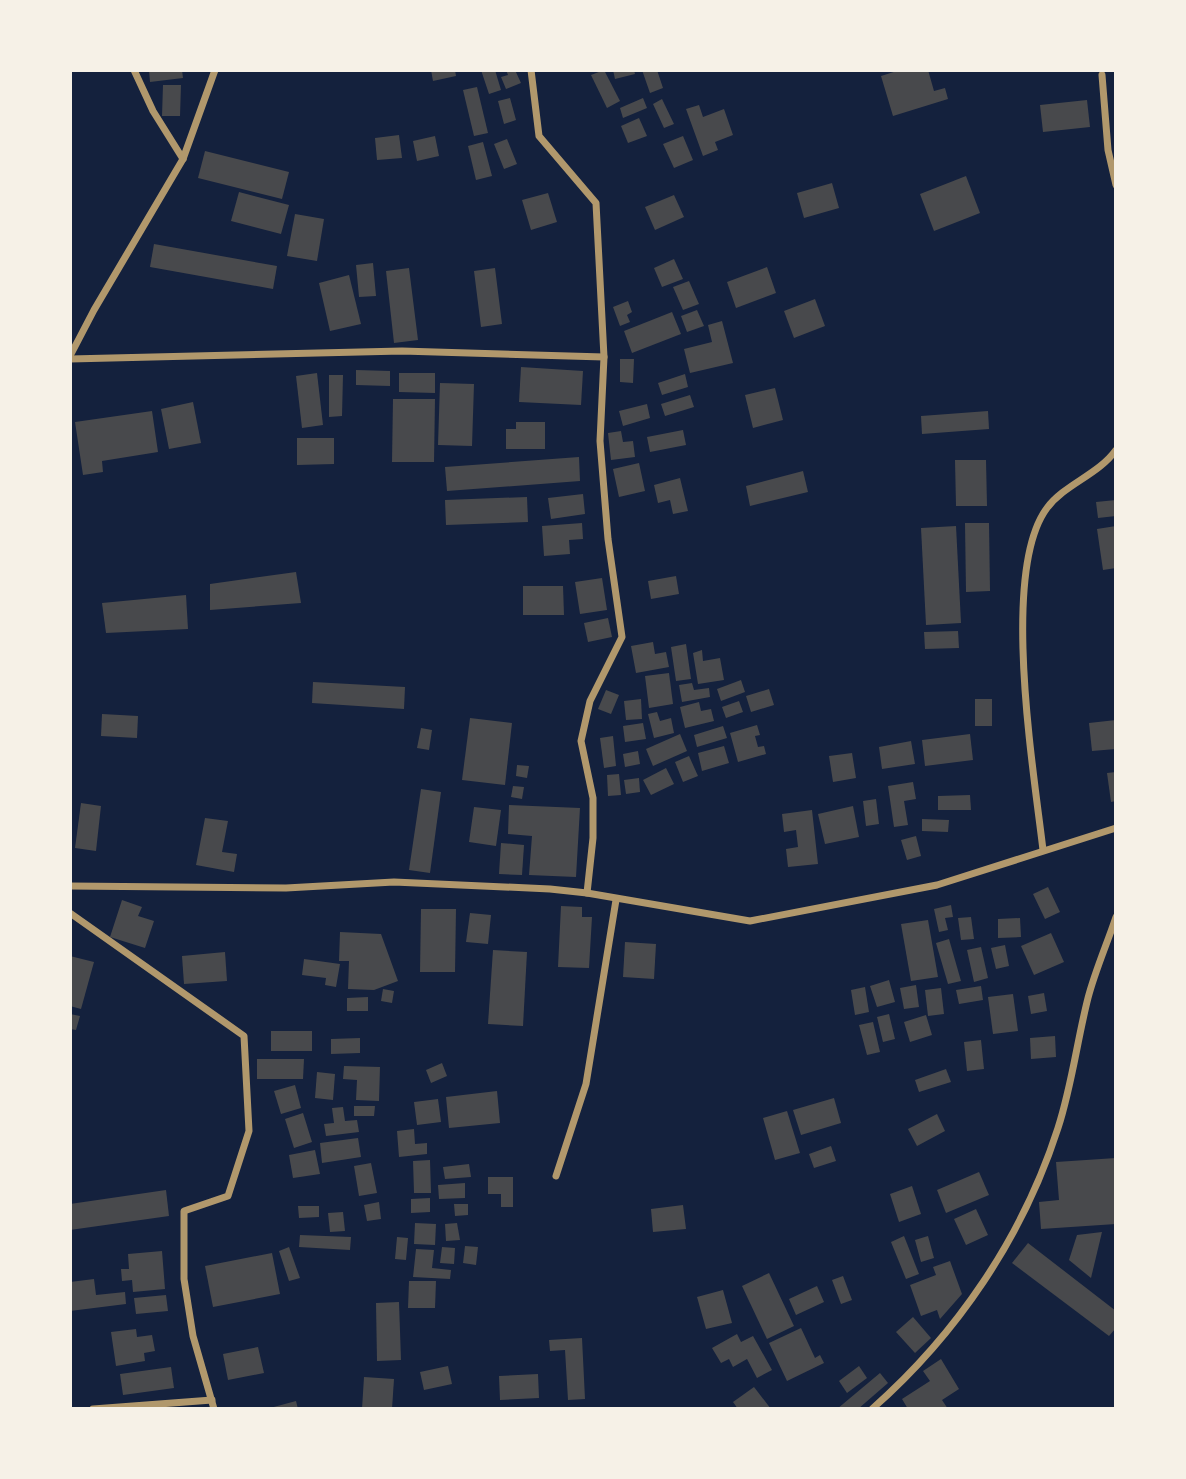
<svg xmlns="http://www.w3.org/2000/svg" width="1186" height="1479" font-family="'Public Sans',sans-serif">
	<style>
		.building { fill: #48494c }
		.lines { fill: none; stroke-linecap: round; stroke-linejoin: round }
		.minor { stroke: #b1986c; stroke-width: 7 }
	</style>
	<rect width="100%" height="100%" fill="#14213d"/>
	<!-- building -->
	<g class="building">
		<polygon points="149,70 182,70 183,78 150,82"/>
		<polygon points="431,70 455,70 456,76 433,81"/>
		<polygon points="481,70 495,70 501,90 489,94"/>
		<polygon points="506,70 515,70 521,83 506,89 501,77 508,75"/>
		<polygon points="604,70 620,101 607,108 591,75"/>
		<polygon points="613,70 634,70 635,74 615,79"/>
		<polygon points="642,70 657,70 663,88 650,93"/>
		<polygon points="900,70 928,70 934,91 945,88 948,99 893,116 881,76"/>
		<polygon points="163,85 181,85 180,116 162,116"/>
		<polygon points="477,87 488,133 474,136 463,90"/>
		<polygon points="510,98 516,120 504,124 498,101"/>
		<polygon points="643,98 647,108 623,118 620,108"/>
		<polygon points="662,99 674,124 664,128 653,104"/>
		<polygon points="1087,100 1090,127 1043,132 1040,105"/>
		<polygon points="699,105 703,117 724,109 733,135 715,142 718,150 703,156 686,109"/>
		<polygon points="639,118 647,136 628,143 621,126"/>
		<polygon points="399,135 402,158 377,160 375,138"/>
		<polygon points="435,136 439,156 417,161 413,141"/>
		<polygon points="683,136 693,160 674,168 663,144"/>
		<polygon points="507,139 517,164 504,169 494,144"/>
		<polygon points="483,142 492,176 476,180 468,146"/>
		<polygon points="205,151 289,172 282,199 198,178"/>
		<polygon points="966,176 980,213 934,231 920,194"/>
		<polygon points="832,183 839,208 804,218 797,193"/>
		<polygon points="239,192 289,205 281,234 231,221"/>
		<polygon points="548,193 557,222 531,230 522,200"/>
		<polygon points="674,195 684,217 655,230 645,207"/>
		<polygon points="295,214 324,219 317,261 287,256"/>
		<polygon points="154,244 277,266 273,289 150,267"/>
		<polygon points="674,259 683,279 662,287 654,268"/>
		<polygon points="373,263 376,296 359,297 356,265"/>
		<polygon points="767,267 776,293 736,308 727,282"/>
		<polygon points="409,268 418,340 394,343 386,271"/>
		<polygon points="495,268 502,324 481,327 474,271"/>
		<polygon points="349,275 361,324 330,331 319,283"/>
		<polygon points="689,281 699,304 683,310 673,287"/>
		<polygon points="815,299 825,326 794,338 784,311"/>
		<polygon points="628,301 632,312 627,315 630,322 620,326 613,307"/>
		<polygon points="697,310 704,326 687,332 681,316"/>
		<polygon points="672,312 681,334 632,353 624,331"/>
		<polygon points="722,321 733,363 690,373 684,349 712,342 708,325"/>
		<polygon points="620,359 634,359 633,383 620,382"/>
		<polygon points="521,367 583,371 581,405 519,402"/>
		<polygon points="356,370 390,371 390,386 356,385"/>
		<polygon points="317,373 323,425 302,428 296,376"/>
		<polygon points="399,373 435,373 435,393 399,392"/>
		<polygon points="685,374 688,387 662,395 658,383"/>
		<polygon points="329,375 343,375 342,416 329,417"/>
		<polygon points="440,383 474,384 472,446 438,445"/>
		<polygon points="775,388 783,420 753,428 745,395"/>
		<polygon points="690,395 694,407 665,416 661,404"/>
		<polygon points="393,399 435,399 434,462 392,462"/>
		<polygon points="193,402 201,443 169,449 161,409"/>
		<polygon points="647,404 650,418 623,426 619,411"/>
		<polygon points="152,411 158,452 102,461 103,472 83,475 75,422"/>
		<polygon points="988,411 989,429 922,434 921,416"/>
		<polygon points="516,422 545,422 545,449 506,449 506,429 516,429"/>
		<polygon points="683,430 686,445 650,452 647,437"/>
		<polygon points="621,431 623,442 633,441 635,457 611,460 608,433"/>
		<polygon points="297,438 334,438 334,464 297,465"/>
		<polygon points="579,457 580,481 447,491 445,467"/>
		<polygon points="955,460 986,460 987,506 956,506"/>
		<polygon points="639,463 645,491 619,497 613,469"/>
		<polygon points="803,471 808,492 750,506 746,486"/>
		<polygon points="680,478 688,511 673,514 670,500 658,503 654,485"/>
		<polygon points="583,494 585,514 551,519 548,498"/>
		<polygon points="527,497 528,522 446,525 445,500"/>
		<polygon points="1116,500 1116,516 1098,518 1096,502"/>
		<polygon points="582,523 583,539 569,540 570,554 544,556 542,526"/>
		<polygon points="965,523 989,523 990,591 966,592"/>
		<polygon points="956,526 961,623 926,625 921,528"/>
		<polygon points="1116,526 1116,568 1103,570 1097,529"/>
		<polygon points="296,572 301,603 210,610 210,584"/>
		<polygon points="676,576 679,594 651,599 648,581"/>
		<polygon points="602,578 607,610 580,614 575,582"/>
		<polygon points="523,586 563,586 564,615 523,615"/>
		<polygon points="186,595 188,629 106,633 102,603"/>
		<polygon points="608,618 612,637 588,642 584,623"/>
		<polygon points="958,631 959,648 925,649 924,632"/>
		<polygon points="653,642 655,654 666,652 669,667 636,673 631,646"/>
		<polygon points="686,644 691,679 676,681 671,647"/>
		<polygon points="702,650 703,661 720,658 724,680 698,684 693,653"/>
		<polygon points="669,673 673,704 649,708 645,676"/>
		<polygon points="741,680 745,692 721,701 717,689"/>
		<polygon points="313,682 405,687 404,709 312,703"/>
		<polygon points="692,683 694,690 709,688 710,697 682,702 679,685"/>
		<polygon points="769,689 774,705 751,712 746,696"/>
		<polygon points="606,690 619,695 611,714 598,709"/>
		<polygon points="641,699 642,719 626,720 624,701"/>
		<rect x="975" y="699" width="17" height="27"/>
		<polygon points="739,701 743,712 726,718 722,707"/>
		<polygon points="699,702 701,711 711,709 714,721 685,728 680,707"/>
		<polygon points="657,712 660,721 671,718 674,733 654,738 648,714"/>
		<polygon points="102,714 138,716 137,738 101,736"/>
		<polygon points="470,718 512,723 505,785 462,780"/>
		<polygon points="1116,720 1116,749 1092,751 1089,723"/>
		<polygon points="643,723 646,739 625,742 623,726"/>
		<polygon points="757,725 760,735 755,736 758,747 764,746 766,754 738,762 730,733"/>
		<polygon points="723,726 727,738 697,747 694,735"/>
		<polygon points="421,728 432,730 429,750 417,748"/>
		<polygon points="680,734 687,751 653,766 646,749"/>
		<polygon points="970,734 973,760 925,766 922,740"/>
		<polygon points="613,736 616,766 604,768 600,738"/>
		<polygon points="911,741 915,764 882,769 879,747"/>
		<polygon points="724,746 729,763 702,771 698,753"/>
		<polygon points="638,751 640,764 625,767 623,754"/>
		<polygon points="852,753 856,778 833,782 829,756"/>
		<polygon points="689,756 698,776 683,782 675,762"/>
		<polygon points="517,765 529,766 527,778 516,776"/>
		<polygon points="666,768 674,784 651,795 643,780"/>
		<polygon points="1116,772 1116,801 1111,802 1107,773"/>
		<polygon points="619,774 621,795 608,796 607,775"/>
		<polygon points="639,778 640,792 626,794 624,780"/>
		<polygon points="913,782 916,799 904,801 908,825 894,827 888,786"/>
		<polygon points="513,786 524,787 522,799 511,797"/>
		<polygon points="421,789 441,792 430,873 409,870"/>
		<polygon points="970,795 971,810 938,810 938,796"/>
		<polygon points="876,799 879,824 866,826 863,801"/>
		<polygon points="81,803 101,806 96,851 75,848"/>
		<polygon points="509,805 580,808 576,877 529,875 532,836 508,834"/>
		<polygon points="853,806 859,837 825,844 818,814"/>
		<polygon points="474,807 501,810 496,846 469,842"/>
		<polygon points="812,810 818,864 788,867 786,849 798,847 796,830 784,832 782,814"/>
		<polygon points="205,818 228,821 222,852 237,854 234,872 196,865"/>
		<polygon points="922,819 949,820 948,832 922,831"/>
		<polygon points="916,836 921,856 907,860 901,840"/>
		<polygon points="501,843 524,845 522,875 499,874"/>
		<polygon points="1048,887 1060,912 1045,919 1033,894"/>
		<polygon points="122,900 142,907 138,916 154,921 145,948 110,937"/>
		<polygon points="951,905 953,917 945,918 948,930 939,932 934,909"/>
		<polygon points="561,906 582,907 582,917 592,917 589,968 558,967"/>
		<polygon points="421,909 456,909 455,972 420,972"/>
		<polygon points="470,913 491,915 488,944 466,942"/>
		<polygon points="971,917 974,939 961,940 958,918"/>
		<polygon points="1020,918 1021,937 998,938 998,919"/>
		<polygon points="928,920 938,977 911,981 901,924"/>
		<polygon points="340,932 381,934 398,981 374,990 348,989 349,961 339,961"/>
		<polygon points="1051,933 1064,962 1034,975 1021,946"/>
		<polygon points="949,939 961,981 948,984 936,943"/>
		<polygon points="625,942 656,944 654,979 623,977"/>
		<polygon points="1005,945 1009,966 996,969 991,948"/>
		<polygon points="981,947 988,978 974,982 967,950"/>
		<polygon points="493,950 527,952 523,1026 488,1024"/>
		<polygon points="225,952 227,981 184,984 182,956"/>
		<polygon points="70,956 94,962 81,1009 70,1006"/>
		<polygon points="304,959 340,964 336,987 325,985 326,978 302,975"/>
		<polygon points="889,980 895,1002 877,1007 870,986"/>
		<polygon points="916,985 919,1007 904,1009 900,988"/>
		<polygon points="981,986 983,1000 959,1004 956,990"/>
		<polygon points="865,987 869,1012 855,1015 851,990"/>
		<polygon points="941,988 944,1014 928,1016 925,990"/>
		<polygon points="383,989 394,991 392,1003 381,1001"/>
		<polygon points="1044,993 1047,1011 1031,1014 1028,996"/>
		<polygon points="1013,994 1018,1031 993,1034 988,997"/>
		<polygon points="368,997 368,1011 347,1011 347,998"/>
		<polygon points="70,1014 80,1016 76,1030 70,1029"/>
		<polygon points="889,1014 895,1039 883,1042 877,1017"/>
		<polygon points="926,1015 932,1035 910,1042 904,1022"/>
		<polygon points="873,1022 880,1052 867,1055 859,1025"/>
		<rect x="271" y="1031" width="41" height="20"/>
		<polygon points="1055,1036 1056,1057 1031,1059 1030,1038"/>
		<polygon points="360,1038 360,1053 331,1054 331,1039"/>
		<polygon points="981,1040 984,1069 967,1071 964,1042"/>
		<polygon points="257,1059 304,1059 303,1079 257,1079"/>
		<polygon points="442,1063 447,1076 431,1083 426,1070"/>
		<polygon points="344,1066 380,1067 379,1101 356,1100 357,1080 343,1079"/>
		<polygon points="946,1069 951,1082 919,1092 915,1080"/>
		<polygon points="317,1072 335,1074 333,1100 315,1098"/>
		<polygon points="295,1085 301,1108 281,1114 274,1091"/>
		<polygon points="497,1091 500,1123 449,1128 446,1097"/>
		<polygon points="834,1098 841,1123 801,1135 793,1110"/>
		<polygon points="438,1099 441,1122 417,1125 414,1102"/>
		<polygon points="354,1106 375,1106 374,1116 354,1116"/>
		<polygon points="343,1107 345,1121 357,1120 359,1132 326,1136 324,1124 334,1123 332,1108"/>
		<polygon points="787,1111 800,1153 775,1160 763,1118"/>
		<polygon points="303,1113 312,1142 294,1148 285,1119"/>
		<polygon points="937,1114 945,1131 917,1146 908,1129"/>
		<polygon points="414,1129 415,1144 427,1143 427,1154 399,1157 397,1131"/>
		<polygon points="358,1138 361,1157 322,1163 320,1143"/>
		<polygon points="831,1146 836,1161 814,1168 809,1154"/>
		<polygon points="315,1150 320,1174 293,1178 289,1155"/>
		<polygon points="1116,1158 1116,1224 1041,1229 1039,1202 1059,1200 1056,1162"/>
		<polygon points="430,1160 431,1193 414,1193 413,1161"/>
		<polygon points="371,1163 377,1193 359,1196 354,1166"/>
		<polygon points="469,1164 471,1177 445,1179 443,1167"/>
		<polygon points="979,1172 989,1195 946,1213 937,1190"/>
		<polygon points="488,1177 513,1177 513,1207 501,1207 501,1194 488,1194"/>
		<polygon points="465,1183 465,1198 439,1199 438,1185"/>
		<polygon points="912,1186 921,1214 899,1222 890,1194"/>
		<polygon points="166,1190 169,1216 70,1230 70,1204"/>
		<polygon points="430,1198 430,1212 411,1213 411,1199"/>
		<polygon points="379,1202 381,1219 367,1221 364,1205"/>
		<polygon points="454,1204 468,1204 468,1215 455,1216"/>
		<polygon points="683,1205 686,1229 653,1232 651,1209"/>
		<polygon points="298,1206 319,1206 319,1217 299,1218"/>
		<polygon points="976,1209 988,1235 966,1245 954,1219"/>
		<polygon points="343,1212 345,1231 330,1232 328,1213"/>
		<polygon points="415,1223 436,1224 435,1245 414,1244"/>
		<polygon points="457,1223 460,1240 446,1241 445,1224"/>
		<polygon points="1102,1232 1091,1278 1069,1260 1077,1235"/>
		<polygon points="300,1235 351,1237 350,1250 299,1247"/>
		<polygon points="904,1236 919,1274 906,1279 891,1242"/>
		<polygon points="928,1236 934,1258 921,1262 915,1240"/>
		<polygon points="397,1237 408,1238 406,1260 395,1259"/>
		<polygon points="1028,1243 1116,1311 1116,1328 1109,1336 1012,1263"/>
		<polygon points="465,1246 478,1247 476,1265 463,1263"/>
		<polygon points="289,1247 300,1278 289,1281 279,1251"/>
		<polygon points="442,1247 455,1248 454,1264 440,1263"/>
		<polygon points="416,1249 434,1250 432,1268 451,1270 450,1279 413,1277"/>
		<polygon points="162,1251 165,1289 133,1292 132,1280 122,1281 121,1269 129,1269 128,1254"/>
		<polygon points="272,1253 280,1294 213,1307 205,1266"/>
		<polygon points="950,1261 962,1294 940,1319 937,1310 921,1316 910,1285 936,1275 933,1267"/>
		<polygon points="769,1273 794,1326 767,1339 742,1286"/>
		<polygon points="843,1276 852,1300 841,1304 832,1280"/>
		<polygon points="94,1279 96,1295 125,1292 126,1304 70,1311 70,1282"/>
		<polygon points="409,1281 436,1281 435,1308 408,1308"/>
		<polygon points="817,1286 824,1302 796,1315 789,1299"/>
		<polygon points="723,1290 732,1323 706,1329 697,1297"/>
		<polygon points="166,1295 168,1311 136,1314 134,1298"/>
		<polygon points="399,1302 401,1360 377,1361 376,1303"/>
		<polygon points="913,1317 931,1338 915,1353 896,1332"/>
		<polygon points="801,1328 815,1358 820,1355 824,1363 787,1381 769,1343"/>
		<polygon points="136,1329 137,1337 152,1335 155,1351 144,1353 145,1361 116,1366 111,1332"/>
		<polygon points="737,1334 741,1342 753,1336 772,1370 757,1378 747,1359 733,1367 729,1359 721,1363 712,1348"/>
		<polygon points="582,1338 585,1399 568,1400 565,1350 550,1351 549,1340"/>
		<polygon points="258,1347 264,1373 228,1380 223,1354"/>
		<polygon points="941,1359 959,1389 942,1400 948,1409 908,1409 902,1399 930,1381 923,1371"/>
		<polygon points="448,1366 452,1384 424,1390 420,1372"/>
		<polygon points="859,1366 867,1378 847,1393 839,1381"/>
		<polygon points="171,1367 174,1388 123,1395 120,1374"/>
		<polygon points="880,1373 888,1383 858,1409 837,1409"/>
		<polygon points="538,1374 539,1398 500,1400 499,1376"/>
		<polygon points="364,1377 394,1379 392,1409 362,1409"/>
		<polygon points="754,1387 771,1409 738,1409 733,1402"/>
		<polygon points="296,1401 298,1409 270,1409 270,1408"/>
	</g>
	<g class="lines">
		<!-- minor -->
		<g class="minor">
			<polyline points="134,70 153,111 183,159"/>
			<polyline points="531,70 539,136 596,203 604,357 600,441 608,539 622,637 590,701 581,741 593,798 593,838 587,893"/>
			<polyline points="1102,75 1108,150 1116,185"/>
			<polyline points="70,356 94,310 183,159 215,70"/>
			<polyline points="70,359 402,351 604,357"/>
			<path d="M1043,850c-9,-78 -43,-279 4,-342 18,-24 51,-33 69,-58"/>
			<polyline points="70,886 286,888 394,882 550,889 587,893 750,921 937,885 1116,828"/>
			<polyline points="70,913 244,1036 249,1131 228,1196 184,1211 184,1279 193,1336 214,1409"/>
			<polyline points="556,1176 586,1084 616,900"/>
			<polyline points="93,1409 212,1400"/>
			<path d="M872,1409c85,-75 151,-172 186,-281 14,-43 19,-87 30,-130 7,-27 19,-54 28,-81"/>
		</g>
	</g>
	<!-- border -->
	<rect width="1186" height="1479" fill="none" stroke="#f6f1e7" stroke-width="144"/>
</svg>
